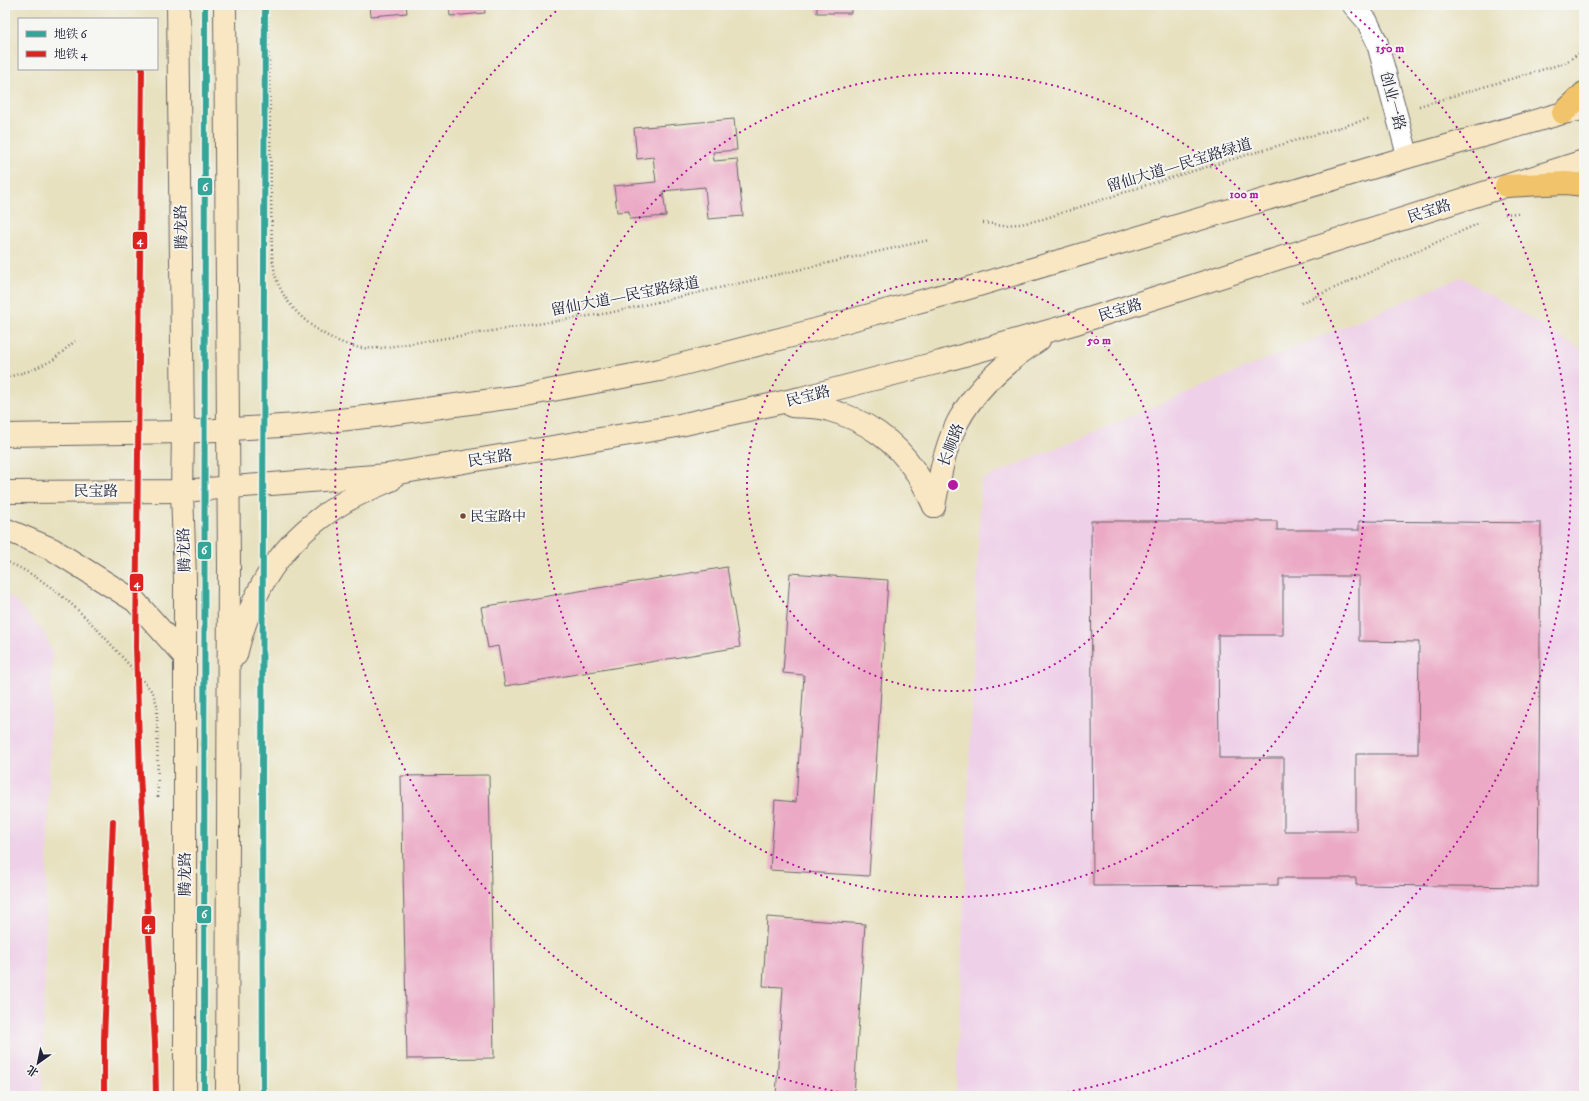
<svg xmlns="http://www.w3.org/2000/svg" width="1589" height="1101" font-family="'IM FELL DW Pica','Noto Serif SC',serif">
	<style>
		.built { fill: #eed0e8 }
		.building { fill: #eba9c5; fill-rule: evenodd }
		.lines { fill: none; stroke-linecap: round; stroke-linejoin: round }
		.street-casing { stroke: #676569; stroke-width: 23 }
		.secondary-casing { stroke: #676569; stroke-width: 24 }
		.primary-casing { stroke: #676569; stroke-width: 24 }
		.path { stroke: #676569; stroke-width: 2.5; stroke-dasharray: 1 3; stroke-linecap: butt }
		.street { stroke: #fff; stroke-width: 21 }
		.secondary { stroke: #f9e7c3; stroke-width: 22 }
		.primary { stroke: #f1c36a; stroke-width: 22 }
		.metro-1-casing { stroke: #f6f6f2; stroke-width: 9 }
		.metro-2-casing { stroke: #f6f6f2; stroke-width: 9 }
		.metro-1 { stroke: #36a598; stroke-width: 6 }
		.metro-2 { stroke: #dc241f; stroke-width: 6 }
		.ring { fill: none; stroke: #b5179e; stroke-width: 2; stroke-dasharray: 2 4 }
		.bus-dot { fill: #7a4b2a; stroke: #f6f6f2; stroke-width: 1.5 }
		.labels { text-anchor: middle; stroke-width: 4; stroke-linejoin: round; paint-order: stroke }
		.bus-label { font-size: 14px; fill: #22223b; stroke: #f6f6f2; text-anchor: start }
		.street-label { font-size: 15px; fill: #22223b; stroke: #f6f6f2 }
		.centre { fill: #b5179e; stroke: #f6f6f2; stroke-width: 2 }
		.ring-label { font-size: 12px; text-anchor: middle; font-weight: bold; fill: #b5179e; stroke: #f6f6f2; stroke-width: 4; stroke-linejoin: round; paint-order: stroke }
		.line-badge { stroke: #f6f6f2; stroke-width: 1.5 }
		.badge-label { font-size: 11px; text-anchor: middle; font-weight: bold; fill: #fff }
	</style>
	<rect width="100%" height="100%" fill="#f6f6f2"/>
	<filter id="ink" filterUnits="userSpaceOnUse"><feTurbulence type="fractalNoise" baseFrequency=".025" numOctaves="2"/><feDisplacementMap in="SourceGraphic" scale="8" xChannelSelector="R" yChannelSelector="G"/><feConvolveMatrix kernelMatrix="1 2 1 2 8 2 1 2 1" color-interpolation-filters="sRGB"/></filter>
	<filter id="wash" filterUnits="userSpaceOnUse"><feTurbulence type="fractalNoise" baseFrequency=".012" numOctaves="4" result="noise"/><feDisplacementMap in="SourceGraphic" scale="16" xChannelSelector="R" yChannelSelector="G"/><feGaussianBlur stdDeviation="0.9" result="paint"/><feColorMatrix in="noise" values="0 0 0 0 0 0 0 0 0 0 0 0 0 0 0 0 0 1.4 0 .05"/><feComposite in="paint" operator="in"/></filter>
	<g filter="url(#wash)">
		<rect width="100%" height="100%" fill="#e7e1bf"/>
		<!-- built -->
		<g class="built">
			<polygon points="1461,277 1584,351 1584,1096 956,1096 981,480"/>
			<polygon points="5,593 15,600 45,634 52,653 42,1096 5,1096"/>
		</g>
		<g id="blocks">
			<!-- building -->
			<g class="building">
				<polygon points="370,5 406,5 407,13 371,16"/>
				<polygon points="449,5 484,5 485,13 450,16"/>
				<rect x="817" y="5" width="34" height="8"/>
				<polygon points="734,119 737,150 713,152 714,161 737,159 743,216 708,219 705,187 663,191 666,216 630,219 629,211 617,212 614,186 656,182 653,157 637,159 634,128"/>
				<path d="M1091,521h186v9h82v-9l182,2 -3,364 -182,-2v-7h-78v7l-185,1zM1283,576h76v65l60,1 -1,112h-62v77h-72v-73h-65l-1,-123h65z"/>
				<polygon points="727,567 740,647 505,686 498,646 488,648 481,607"/>
				<polygon points="790,573 888,580 869,876 770,870 775,800 796,802 804,675 783,673"/>
				<polygon points="489,775 494,1058 407,1059 401,776"/>
				<polygon points="767,917 865,924 854,1096 776,1096 783,987 763,986"/>
			</g>
		</g>
	</g>
	<g filter="url(#ink)">
		<use href="#blocks" fill-opacity="0" stroke="#676569" stroke-width="1"/>
		<g class="lines">
			<defs>
				<polyline id="street" points="1353,5 1367,21 1377,42 1408,157"/>
				<g id="secondary">
					<polyline points="178,5 183,432 182,491 185,579 185,1096"/>
					<polyline points="225,5 229,566 227,1096"/>
					<path d="M792,406c12,1 26,0 37,4 34,9 67,31 86,61 8,11 13,23 19,35"/>
					<polyline points="5,435 183,432 297,425 382,415 515,397 660,370 807,332 962,290 1408,157 1563,113 1584,109"/>
					<polyline points="5,492 182,491 387,475 671,427 801,398 940,362 1073,324 1584,161"/>
					<path d="M934,506c5,-25 9,-50 19,-74 17,-40 51,-69 86,-92"/>
					<polyline points="5,529 52,549 135,601 185,657"/>
					<path d="M236,655c16,-67 46,-115 105,-151 16,-10 34,-17 50,-24"/>
				</g>
				<g id="primary">
					<polyline points="1563,113 1584,93"/>
					<polyline points="1506,186 1566,183 1584,185"/>
				</g>
			</defs>
			<!-- street casing -->
			<use href="#street" class="street-casing"/>
			<!-- secondary casing -->
			<use href="#secondary" class="secondary-casing"/>
			<!-- primary casing -->
			<use href="#primary" class="primary-casing"/>
			<!-- path -->
			<g class="path">
				<path d="M268,5l4,250c1,6 2,13 3,19 9,36 47,65 81,73 8,2 17,1 25,1l228,-35 320,-73"/>
				<polyline points="1419,106 1565,63 1584,50"/>
				<polyline points="1505,214 1518,213"/>
				<polyline points="983,223 1004,225 1021,224 1043,219 1153,183 1371,118"/>
				<polyline points="1301,303 1480,223"/>
				<polyline points="5,378 32,370 53,360 75,341"/>
				<path d="M5,561c60,25 99,76 141,123l7,9 4,12 1,95"/>
			</g>
			<!-- street -->
			<use href="#street" class="street"/>
			<!-- secondary -->
			<use href="#secondary" class="secondary"/>
			<!-- primary -->
			<use href="#primary" class="primary"/>
			<defs>
				<g id="metro-1">
					<polyline points="204,1096 205,5"/>
					<polyline points="263,1096 262,781 265,5"/>
				</g>
				<g id="metro-2">
					<polyline points="142,69 136,647 140,774 155,1043 156,1096"/>
					<polyline points="104,1096 104,1039 113,821"/>
				</g>
			</defs>
			<!-- metro-1 casing -->
			<use href="#metro-1" class="metro-1-casing"/>
			<!-- metro-2 casing -->
			<use href="#metro-2" class="metro-2-casing"/>
			<!-- metro-1 -->
			<use href="#metro-1" class="metro-1"/>
			<!-- metro-2 -->
			<use href="#metro-2" class="metro-2"/>
		</g>
	</g>
	<!-- distance rings -->
	<g class="ring">
		<circle cx="953" cy="485" r="206"/>
		<circle cx="953" cy="485" r="412"/>
		<path d="M856 1095A618 618 0 0 1 560 8M1346 8A618 618 0 0 1 1050 1095"/>
	</g>
	<!-- markers -->
	<circle class="bus-dot" cx="463" cy="516" r="3.5"/>
	<g class="labels">
		<!-- bus labels -->
		<g class="bus-label">
			<text x="470" y="521">民宝路中</text>
		</g>
		<!-- street labels -->
		<g class="street-label">
			<text transform="translate(1393 101) rotate(75)" y="5">创业一路</text>
			<text transform="translate(1179 165) rotate(-17)" y="5">留仙大道—民宝路绿道</text>
			<text transform="translate(1429 211) rotate(-18)" y="5">民宝路</text>
			<text transform="translate(181 227) rotate(-91)" y="5">腾龙路</text>
			<text transform="translate(625 296) rotate(-11)" y="5">留仙大道—民宝路绿道</text>
			<text transform="translate(1120 310) rotate(-17)" y="5">民宝路</text>
			<text transform="translate(808 396) rotate(-14)" y="5">民宝路</text>
			<text transform="translate(951 445) rotate(-69)" y="5">长顺路</text>
			<text transform="translate(490 458) rotate(-9)" y="5">民宝路</text>
			<text x="96" y="496">民宝路</text>
			<text transform="translate(184 550) rotate(-92)" y="5">腾龙路</text>
			<text transform="translate(185 874) rotate(-90)" y="5">腾龙路</text>
		</g>
	</g>
	<circle cx="953" cy="485" r="6" class="centre"/>
	<g class="ring-label">
		<text x="1390" y="52">150 m</text>
		<text x="1244" y="198">100 m</text>
		<text x="1099" y="344">50 m</text>
	</g>
	<g class="line-badge">
		<rect x="197" y="177" width="16" height="19" rx="4" fill="#36a598"/>
		<rect x="132" y="231" width="16" height="19" rx="4" fill="#dc241f"/>
		<rect x="197" y="541" width="15" height="19" rx="4" fill="#36a598"/>
		<rect x="129" y="573" width="15" height="19" rx="4" fill="#dc241f"/>
		<rect x="196" y="905" width="16" height="19" rx="4" fill="#36a598"/>
		<rect x="141" y="915" width="15" height="20" rx="4" fill="#dc241f"/>
	</g>
	<g class="badge-label">
		<text x="205" y="191">6</text>
		<text x="140" y="244">4</text>
		<text x="204" y="554">6</text>
		<text x="137" y="587">4</text>
		<text x="204" y="918">6</text>
		<text x="148" y="929">4</text>
	</g>
	<!-- margin -->
	<rect width="1589" height="1101" fill="none" stroke="#f6f6f2" stroke-width="20"/>
	<!-- legend -->
	<rect x="18" y="18" width="140" height="52" fill="#f6f6f2" stroke="#a1a1a9"/>
	<rect x="26" y="31" width="20" height="6" fill="#36a598" stroke="#a1a1a9"/>
	<text x="54" y="38" font-size="12" fill="#22223b">地铁 6</text>
	<rect x="26" y="51" width="20" height="6" fill="#dc241f" stroke="#a1a1a9"/>
	<text x="54" y="58" font-size="12" fill="#22223b">地铁 4</text>
	<!-- north arrow -->
	<g transform="translate(38 1063) rotate(213)" stroke="#f6f6f2" stroke-width="3" paint-order="stroke">
	<path d="M0-3L7 15L0 10L-7 15Z" fill="#22223b"/>
	<text y="-6" font-size="11" font-weight="bold" text-anchor="middle" fill="#22223b">北</text>
	</g>
</svg>
